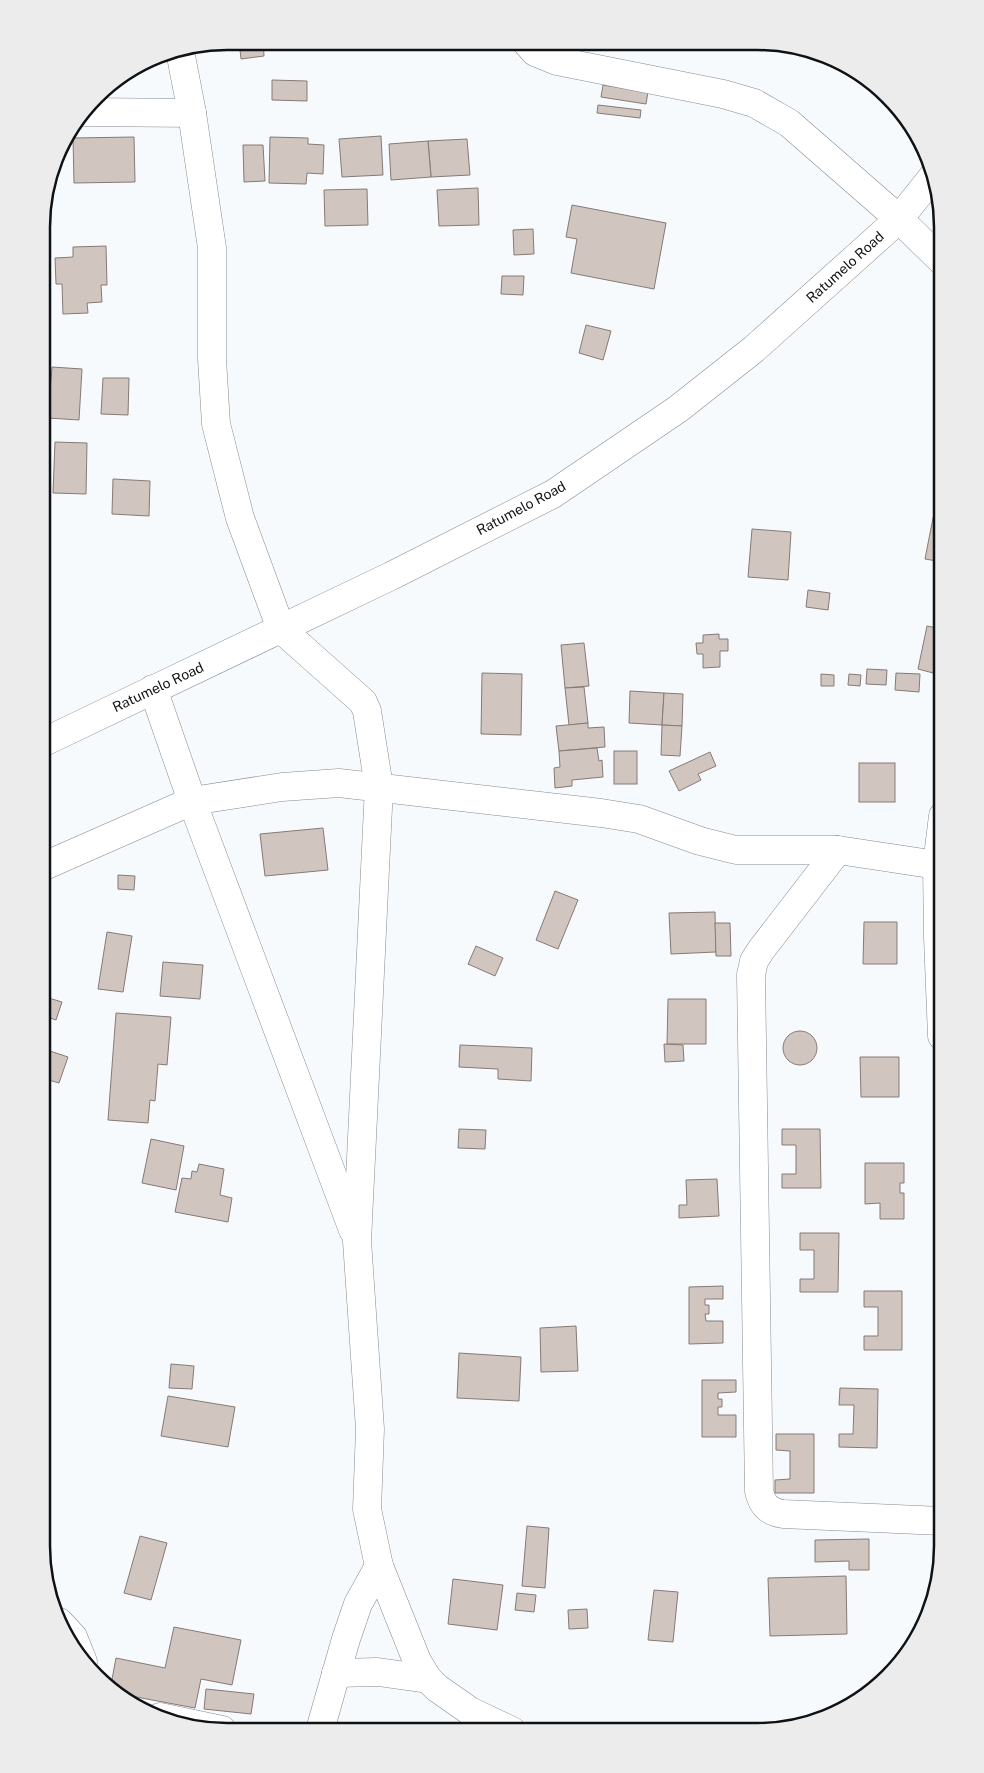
<svg xmlns="http://www.w3.org/2000/svg" width="984" height="1773" font-family="'Public Sans',sans-serif">
	<style>
		.building { fill: #d1c5c0; stroke: #857a75 }
		.lines { fill: none; stroke-linecap: round; stroke-linejoin: round }
		.minor-casing { stroke: #848b94; stroke-width: 29 }
		.tertiary-casing { stroke: #848b94; stroke-width: 29 }
		.minor { stroke: #fff; stroke-width: 28 }
		.tertiary { stroke: #fff; stroke-width: 28 }
		.labels { text-anchor: middle; stroke-width: 4; stroke-linejoin: round; paint-order: stroke }
		.street-label { font-size: 14px; fill: #0f1215; stroke: #fff }
		.rim { fill: none; stroke: #0f1215; stroke-width: 2.5 }
	</style>
	<rect width="100%" height="100%" fill="#f7fafd"/>
	<!-- building -->
	<g class="building">
		<polygon points="239,41 263,41 264,56 241,59"/>
		<polygon points="272,80 307,81 307,101 272,100"/>
		<polygon points="603,85 648,92 646,104 601,97"/>
		<polygon points="598,105 641,110 640,118 597,113"/>
		<polygon points="381,136 383,175 342,177 339,139"/>
		<polygon points="134,137 135,182 74,183 73,138"/>
		<polygon points="270,137 308,138 308,144 324,145 323,174 307,173 306,184 269,183"/>
		<polygon points="467,139 470,175 431,177 428,141"/>
		<polygon points="428,141 431,177 391,180 389,144"/>
		<polygon points="243,145 263,145 265,181 244,182"/>
		<polygon points="478,188 479,225 439,226 437,190"/>
		<polygon points="367,189 368,225 325,226 324,190"/>
		<polygon points="572,205 666,223 654,289 571,273 577,239 566,237"/>
		<polygon points="533,229 534,254 514,255 513,230"/>
		<polygon points="106,246 107,285 101,285 102,302 87,303 88,313 63,314 62,284 56,284 55,258 73,257 73,247"/>
		<polygon points="502,276 524,276 523,295 501,294"/>
		<polygon points="586,325 611,331 603,360 579,353"/>
		<polygon points="52,367 82,369 79,420 48,418"/>
		<polygon points="103,378 129,378 128,415 101,414"/>
		<polygon points="55,442 87,443 86,494 53,493"/>
		<polygon points="941,477 943,477 943,562 925,559"/>
		<polygon points="113,479 150,481 149,516 112,514"/>
		<polygon points="752,529 791,532 788,580 748,577"/>
		<polygon points="808,590 830,593 828,610 806,607"/>
		<polygon points="927,626 942,629 933,673 918,669"/>
		<polygon points="719,634 719,639 728,639 728,651 720,651 720,667 703,668 703,654 697,654 696,643 703,643 703,635"/>
		<polygon points="584,643 589,686 565,688 561,645"/>
		<polygon points="867,669 887,670 886,685 866,684"/>
		<polygon points="482,673 522,674 521,735 481,734"/>
		<polygon points="896,673 920,674 919,692 895,690"/>
		<polygon points="821,674 834,675 834,686 821,686"/>
		<polygon points="849,674 861,675 860,686 848,685"/>
		<polygon points="584,687 588,723 569,725 565,688"/>
		<polygon points="630,691 664,693 662,725 629,723"/>
		<polygon points="664,693 683,694 682,726 662,725"/>
		<polygon points="588,723 588,728 604,727 605,747 559,751 556,726"/>
		<polygon points="662,725 682,726 680,756 661,755"/>
		<polygon points="597,748 599,761 602,760 603,777 572,780 572,786 555,788 554,768 560,767 559,751"/>
		<rect x="614" y="751" width="23" height="33"/>
		<polygon points="710,752 716,766 698,774 701,780 679,791 669,771"/>
		<rect x="859" y="763" width="36" height="39"/>
		<polygon points="323,828 328,870 265,876 260,834"/>
		<polygon points="118,875 135,876 134,890 118,889"/>
		<polygon points="555,891 578,900 558,949 536,940"/>
		<polygon points="715,912 716,952 671,954 669,913"/>
		<polygon points="864,922 897,922 897,964 863,964"/>
		<polygon points="715,923 730,923 731,956 716,956"/>
		<polygon points="107,932 132,936 123,992 98,989"/>
		<polygon points="476,946 503,958 495,976 468,964"/>
		<polygon points="163,962 203,965 200,999 160,996"/>
		<polygon points="42,996 62,1002 56,1020 42,1015"/>
		<polygon points="668,999 706,999 706,1044 667,1044"/>
		<polygon points="116,1013 171,1017 167,1065 158,1064 155,1101 150,1100 148,1123 108,1120"/>
		<circle cx="800" cy="1048" r="17"/>
		<polygon points="664,1044 683,1045 684,1061 665,1062"/>
		<polygon points="460,1045 532,1048 531,1081 498,1079 498,1069 459,1067"/>
		<polygon points="50,1051 68,1057 59,1083 42,1078"/>
		<polygon points="860,1057 899,1057 899,1097 861,1097"/>
		<polygon points="459,1129 486,1130 485,1149 458,1148"/>
		<polygon points="782,1129 820,1129 821,1188 782,1188 782,1174 796,1174 796,1145 782,1145"/>
		<polygon points="151,1139 184,1146 176,1190 142,1183"/>
		<polygon points="865,1163 904,1163 904,1183 900,1183 900,1193 904,1193 904,1219 880,1219 880,1203 865,1204"/>
		<polygon points="199,1164 224,1169 220,1195 232,1198 228,1222 175,1212 182,1178 191,1179 192,1171 197,1172"/>
		<polygon points="717,1179 719,1216 679,1218 679,1205 687,1205 686,1180"/>
		<polygon points="800,1233 839,1233 838,1292 800,1292 800,1279 814,1279 814,1250 800,1250"/>
		<polygon points="723,1286 723,1299 705,1299 705,1305 709,1305 709,1314 705,1314 706,1321 723,1321 723,1343 689,1344 689,1287"/>
		<polygon points="864,1291 902,1291 902,1350 864,1350 864,1336 878,1336 878,1307 864,1307"/>
		<polygon points="576,1326 578,1371 541,1372 540,1328"/>
		<polygon points="459,1353 521,1357 519,1401 457,1398"/>
		<polygon points="171,1364 194,1366 192,1389 169,1388"/>
		<polygon points="702,1380 736,1380 736,1392 718,1393 718,1399 722,1399 722,1407 718,1407 718,1415 736,1415 736,1437 702,1437"/>
		<polygon points="840,1388 878,1389 877,1448 839,1447 839,1434 853,1434 854,1405 839,1405"/>
		<polygon points="168,1396 235,1407 228,1447 161,1436"/>
		<polygon points="776,1434 814,1434 814,1493 775,1493 775,1480 790,1479 790,1451 776,1450"/>
		<polygon points="527,1526 549,1528 545,1588 522,1586"/>
		<polygon points="140,1536 167,1543 151,1600 124,1593"/>
		<polygon points="869,1539 869,1570 849,1570 849,1561 815,1562 815,1540"/>
		<polygon points="846,1576 847,1634 770,1636 768,1578"/>
		<polygon points="453,1579 503,1585 497,1630 448,1624"/>
		<polygon points="654,1590 678,1592 673,1642 648,1640"/>
		<polygon points="517,1593 536,1595 534,1612 515,1610"/>
		<polygon points="587,1609 588,1628 569,1629 568,1610"/>
		<polygon points="174,1627 241,1640 232,1685 201,1679 195,1708 115,1693 110,1690 116,1658 165,1668"/>
		<polygon points="206,1689 254,1694 251,1714 204,1709"/>
	</g>
	<g class="lines">
		<defs>
			<g id="minor">
				<polyline points="527,43 535,52 557,61 723,94 754,103 789,123 899,219 943,262"/>
				<polyline points="180,51 192,113 212,248 212,359 216,424 240,518 281,629 363,702 367,711 379,787 357,1241 370,1429 367,1509 379,1566 417,1661 428,1679 437,1688 470,1711 512,1731"/>
				<polyline points="85,112 192,113"/>
				<polyline points="153,689 192,801 353,1230"/>
				<path d="M838,850l-77,100 -7,11 -3,14 8,516c3,14 10,21 24,23l159,7"/>
				<polyline points="42,867 192,801 282,787 339,783 601,813 639,819 700,841 736,850 838,850 937,865"/>
				<polyline points="942,1036 938,937 937,865 943,816"/>
				<polyline points="59,1622 73,1637 83,1662"/>
				<polyline points="336,1673 378,1672 428,1679"/>
				<polyline points="160,1717 222,1730"/>
				<polyline points="320,1730 346,1639 358,1604 379,1566"/>
			</g>
			<polyline id="tertiary" points="42,743 391,576 553,494 678,409 754,349 899,219 934,175"/>
		</defs>
		<!-- minor casing -->
		<use href="#minor" class="minor-casing"/>
		<!-- tertiary casing -->
		<use href="#tertiary" class="tertiary-casing"/>
		<!-- minor -->
		<use href="#minor" class="minor"/>
		<!-- tertiary -->
		<use href="#tertiary" class="tertiary"/>
	</g>
	<g class="labels">
		<!-- street labels -->
		<g class="street-label">
			<text transform="translate(845 267) rotate(-42)" y="5">Ratumelo Road</text>
			<text transform="translate(521 508) rotate(-28)" y="5">Ratumelo Road</text>
			<text transform="translate(158 687) rotate(-25)" y="5">Ratumelo Road</text>
		</g>
	</g>
	<!-- crop -->
	<path d="M0 0H984V1773H0ZM227 50H757A177 177 0 0 1 934 227V1546A177 177 0 0 1 757 1723H227A177 177 0 0 1 50 1546V227A177 177 0 0 1 227 50Z" fill="#ececec" fill-rule="evenodd"/>
	<path class="rim" d="M227 50H757A177 177 0 0 1 934 227V1546A177 177 0 0 1 757 1723H227A177 177 0 0 1 50 1546V227A177 177 0 0 1 227 50Z"/>
</svg>
